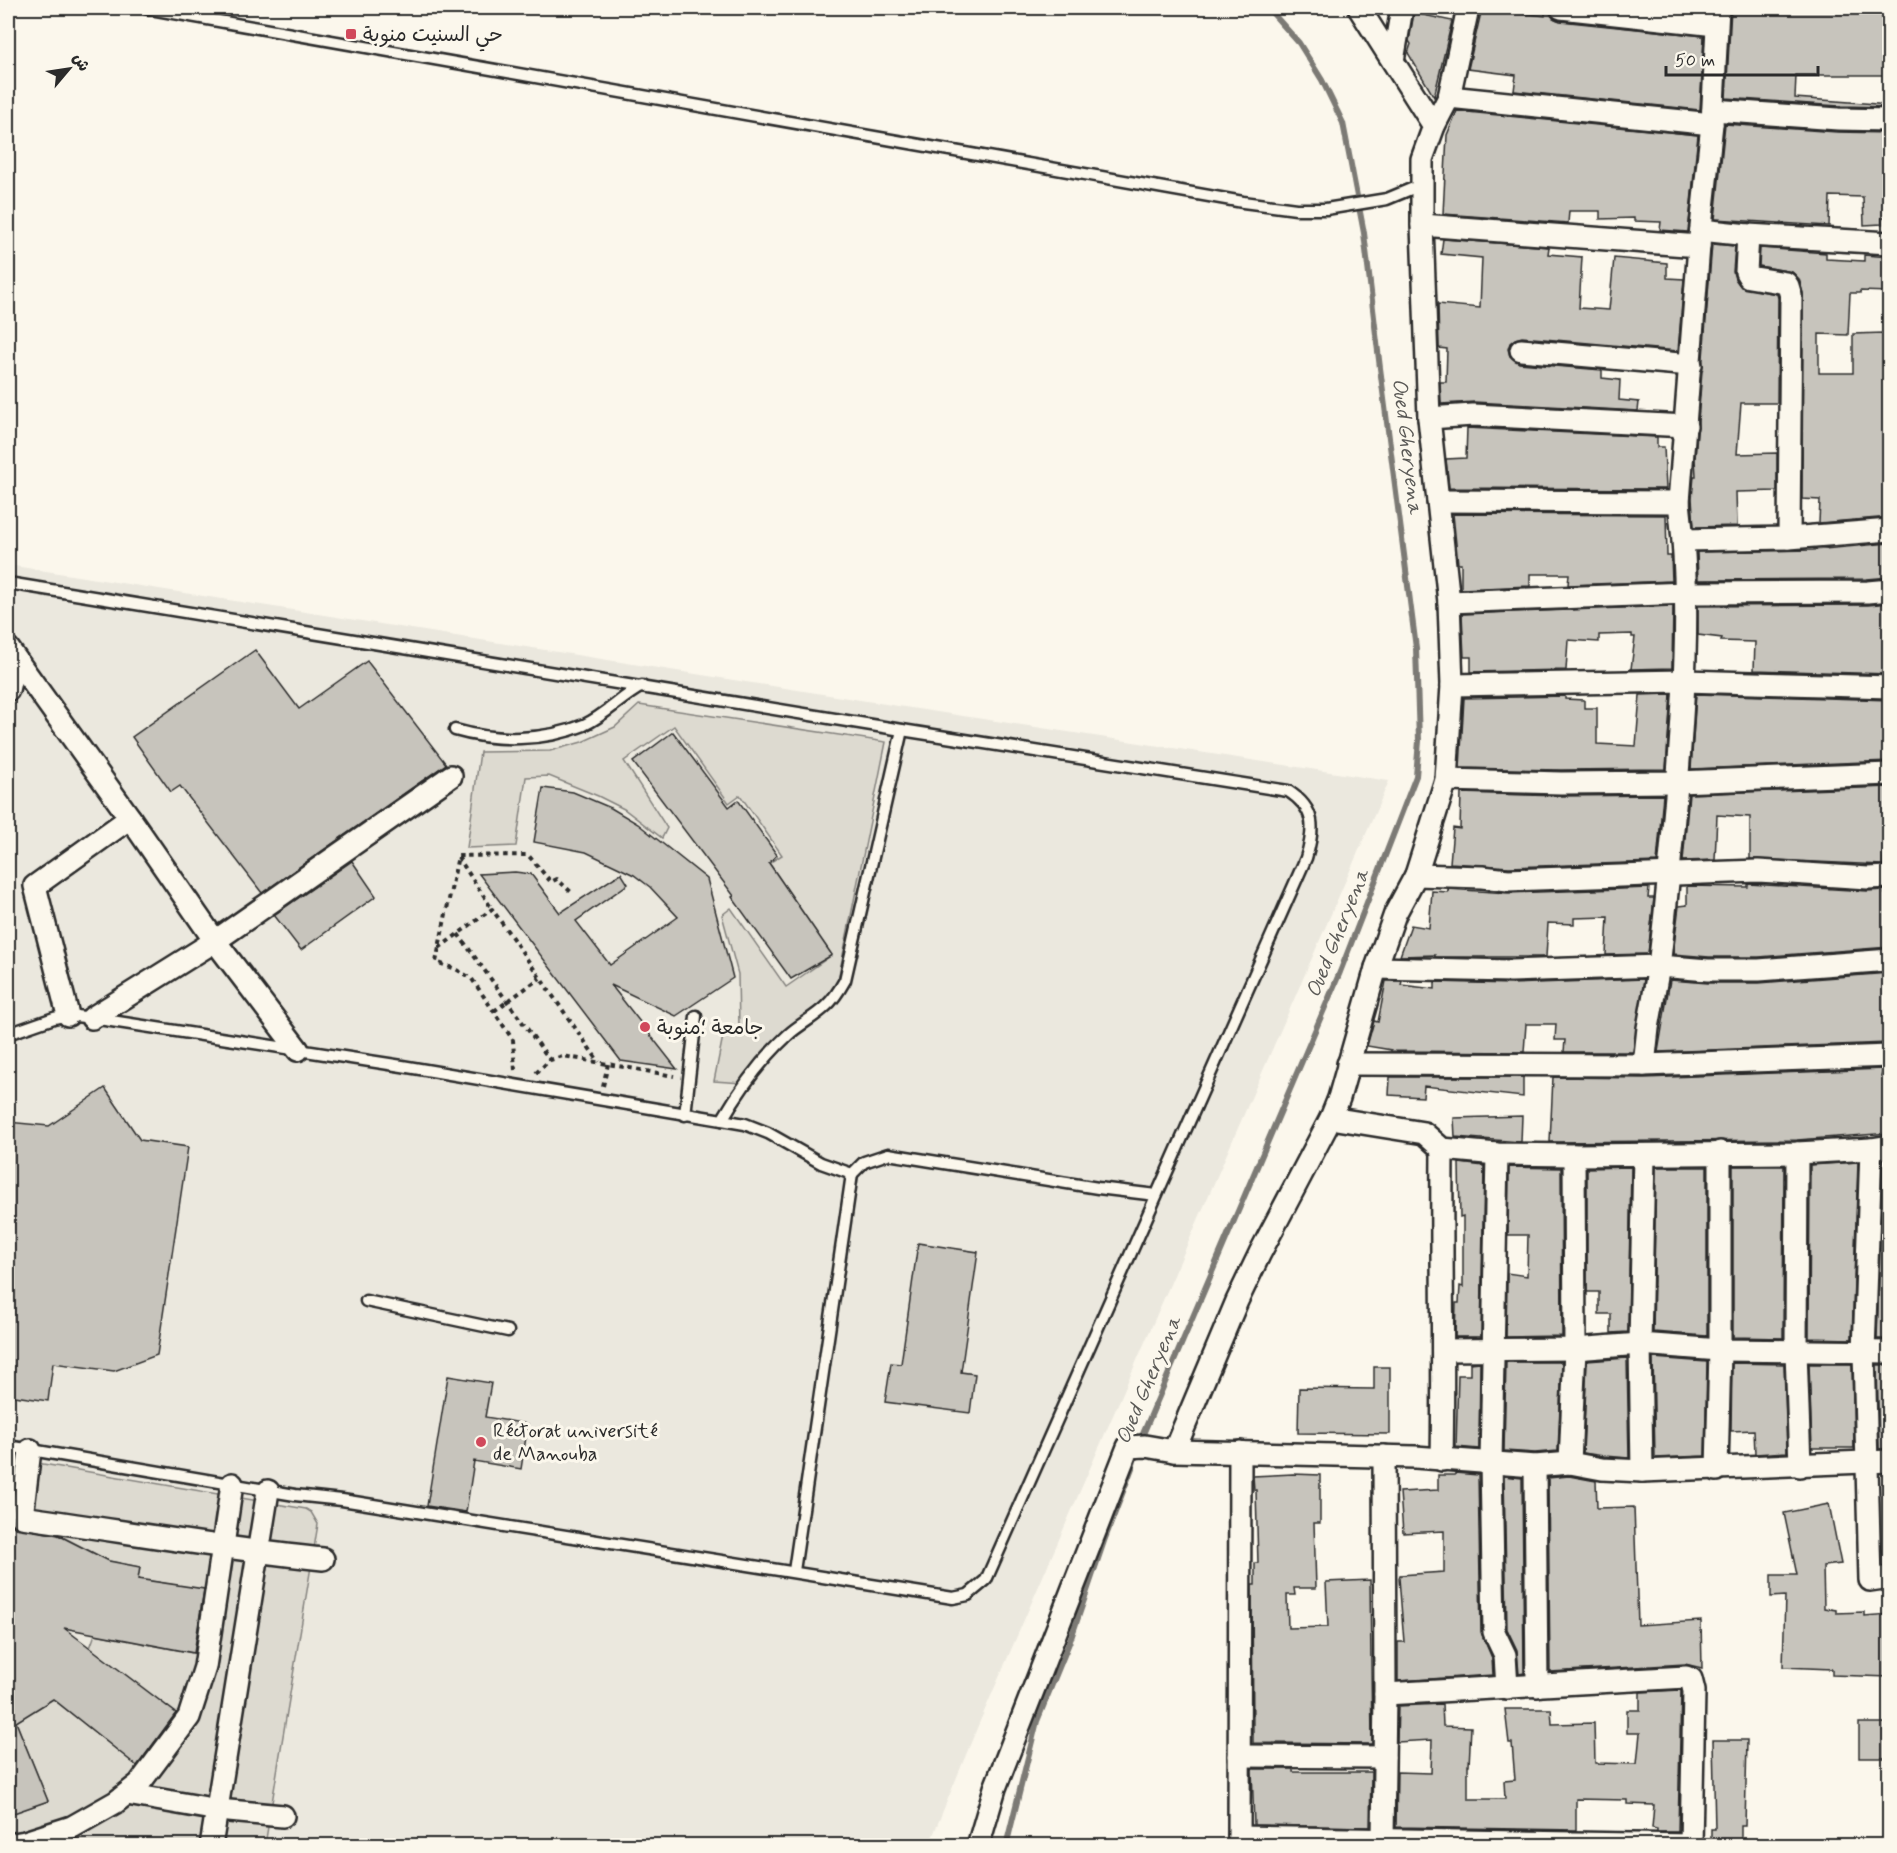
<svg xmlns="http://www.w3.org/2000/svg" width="1897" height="1853" font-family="Mynerve,'Playpen Sans Arabic',sans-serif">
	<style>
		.built { fill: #ebe8de }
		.green { fill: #dddad0; stroke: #84827e; stroke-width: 1.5 }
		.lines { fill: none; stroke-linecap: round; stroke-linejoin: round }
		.stream { stroke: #7b7a75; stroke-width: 6 }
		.building { fill: #c7c4bc; stroke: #2b2b2b; stroke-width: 1.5 }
		.lane-casing { stroke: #2b2b2b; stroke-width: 15 }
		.street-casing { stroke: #2b2b2b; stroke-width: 26 }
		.path { stroke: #2b2b2b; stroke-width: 4; stroke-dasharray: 4.5 4.5; stroke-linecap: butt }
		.lane { stroke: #fbf7ec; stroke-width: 10 }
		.street { stroke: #fbf7ec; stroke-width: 21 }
		.poi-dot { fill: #d1495b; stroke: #fbf7ec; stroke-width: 2 }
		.labels { text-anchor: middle; stroke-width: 6; stroke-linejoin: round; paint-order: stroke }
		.poi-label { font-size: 20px; fill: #2b2b2b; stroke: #fbf7ec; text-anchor: start }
		.water-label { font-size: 21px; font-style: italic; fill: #5a5956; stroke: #fbf7ec }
	</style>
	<rect width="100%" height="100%" fill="#fbf7ec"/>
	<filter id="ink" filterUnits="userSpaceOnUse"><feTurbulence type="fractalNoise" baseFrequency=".0167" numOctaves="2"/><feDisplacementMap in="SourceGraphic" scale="12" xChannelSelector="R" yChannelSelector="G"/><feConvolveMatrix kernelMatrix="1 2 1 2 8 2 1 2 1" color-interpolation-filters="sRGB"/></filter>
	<g filter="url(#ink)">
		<!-- built -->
		<polygon class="built" points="8,565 898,706 1389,781 977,1728 929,1845 8,1845"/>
		<!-- green -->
		<g class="green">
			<polygon points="639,705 886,742 837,985 812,1017 743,1083 714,1081 723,1036 739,1027 738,974 722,915 731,908 786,987 832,955 769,863 782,855 740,795 729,803 674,726 624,761 667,828 662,838 624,809 598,796 549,776 526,777 516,846 467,848 480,752 550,751 582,742 615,727"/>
			<polygon points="8,1458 306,1509 311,1512 318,1524 265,1845 8,1845 8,1815 48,1801 16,1722 53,1699 141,1769 175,1716 90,1648 95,1634 198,1654 206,1590 151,1581 134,1606 140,1567 109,1561 36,1523 32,1583 8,1580 18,1507 8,1507"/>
		</g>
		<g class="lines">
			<!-- stream -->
			<g class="stream">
				<polyline points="1140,1441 1340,972 1416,776 1419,741 1416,648 1380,368 1364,233 1343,123 1322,80 1299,43 1268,8"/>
				<polyline points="1006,1846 1037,1721 1071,1638 1104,1541 1132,1468 1136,1454"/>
			</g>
		</g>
		<!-- building -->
		<g class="building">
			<polygon points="1482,8 1513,8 1512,12 1545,16 1545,8 1548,8 1553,18 1560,21 1704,36 1700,110 1514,91 1516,75 1468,69"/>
			<polygon points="1731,8 1890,8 1890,75 1796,75 1795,98 1890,105 1890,107 1839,106 1726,98"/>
			<polygon points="1414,13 1452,21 1434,97 1408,53 1411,44 1409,41"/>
			<polygon points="1457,111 1698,135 1688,232 1660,230 1661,222 1634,221 1634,218 1600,219 1600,211 1569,211 1568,223 1443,214 1447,135"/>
			<polygon points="1725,124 1837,132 1890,133 1890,218 1882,218 1882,224 1864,225 1863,197 1830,196 1829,226 1715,219"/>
			<polygon points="1443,239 1549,247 1548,254 1582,257 1579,308 1609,310 1614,258 1667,263 1667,278 1684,279 1678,351 1522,337 1515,339 1510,343 1508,349 1510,356 1519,363 1602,370 1602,378 1620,380 1619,400 1639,402 1638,411 1474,402 1441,404 1440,382 1446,382 1447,349 1439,348 1438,304 1480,308 1482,258 1441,254"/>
			<polygon points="1712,244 1735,246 1733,272 1735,279 1741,287 1777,294 1778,298 1777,403 1741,403 1737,454 1777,453 1777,491 1736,492 1737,526 1694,527 1692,498 1694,476 1696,476 1695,459"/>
			<polygon points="1760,248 1826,253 1826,259 1864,261 1864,255 1890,257 1890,292 1860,291 1860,293 1850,293 1848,335 1819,334 1819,373 1853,373 1853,334 1884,333 1885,413 1890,413 1890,517 1819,523 1820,500 1802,499 1803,293 1799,279 1792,272 1759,266"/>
			<polygon points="1467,428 1657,437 1657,447 1664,447 1666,489 1449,488 1446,459 1466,458"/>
			<polygon points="1453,514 1666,515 1667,556 1671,556 1672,581 1568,585 1569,574 1530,574 1530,586 1461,589 1461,564 1458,564"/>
			<polygon points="1890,543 1890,577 1867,579 1698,580 1697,552 1813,550"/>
			<polygon points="1890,603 1890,674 1754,670 1755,642 1721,641 1722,638 1698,635 1698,606 1868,605"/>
			<polygon points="1673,606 1672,668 1631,669 1635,637 1632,637 1632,634 1599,635 1599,642 1568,640 1566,670 1471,672 1471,657 1464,657 1462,614"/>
			<polygon points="255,650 299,709 367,661 446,764 262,893 180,786 171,792 132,737"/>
			<polygon points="1671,694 1666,769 1561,770 1460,768 1464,698 1565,696 1565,699 1584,700 1584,708 1597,708 1597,744 1636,746 1640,695"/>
			<polygon points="1696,694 1890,700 1890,761 1691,769"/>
			<polygon points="673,732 729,807 738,800 777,855 769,863 832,955 791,979 732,897 734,896 633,762"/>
			<polygon points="1890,787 1890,846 1884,845 1883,865 1750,859 1750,817 1717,815 1715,860 1683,861 1689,794"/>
			<polygon points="543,788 573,792 611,808 638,824 707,879 733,978 676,1016 611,985 677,1069 621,1061 479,874 515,872 531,874 560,913 621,873 628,884 576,921 610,965 678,917 650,887 634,875 586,852 534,842"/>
			<polygon points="1461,793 1561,796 1663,795 1657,862 1509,867 1450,863 1453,828 1460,829"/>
			<polygon points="352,861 376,896 301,950 274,915"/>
			<polygon points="1748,884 1867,891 1885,890 1885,894 1890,894 1890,947 1759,957 1709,957 1673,954 1679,906 1687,905 1687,886 1748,887"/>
			<polygon points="1649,888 1648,898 1654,898 1648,954 1606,955 1608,917 1574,918 1574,924 1548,923 1546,957 1435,957 1435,955 1400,956 1411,925 1429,928 1432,891 1448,892 1448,889 1508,893"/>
			<polygon points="1890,973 1888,1043 1658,1052 1670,980 1708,983 1759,983"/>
			<polygon points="1644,979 1633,1052 1564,1052 1565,1040 1555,1040 1556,1024 1526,1024 1524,1052 1391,1051 1391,1050 1367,1046 1374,1021 1378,1022 1386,981 1402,981 1401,985 1435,989 1435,982 1511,984"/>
			<polygon points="1883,1069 1881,1077 1890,1077 1890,1133 1797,1140 1550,1142 1553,1077 1644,1078"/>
			<polygon points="1390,1077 1523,1077 1523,1097 1424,1086 1423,1097 1389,1095"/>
			<polygon points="105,1088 140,1140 188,1147 157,1355 114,1371 53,1363 48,1401 8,1395 8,1122 49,1126"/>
			<polygon points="1522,1116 1521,1142 1455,1137 1454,1118"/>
			<polygon points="1890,1159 1890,1339 1877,1339 1883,1160"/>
			<polygon points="1858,1162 1852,1339 1809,1338 1810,1165"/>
			<polygon points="1459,1163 1484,1166 1481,1337 1455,1337 1456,1303 1459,1303 1460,1286 1463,1287 1463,1216 1460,1217"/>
			<polygon points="1733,1166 1784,1166 1783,1338 1733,1337"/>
			<polygon points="1509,1167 1561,1168 1562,1336 1506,1337 1507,1273 1527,1276 1528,1235 1508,1235"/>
			<polygon points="1631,1167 1628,1332 1611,1333 1611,1314 1599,1314 1599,1292 1587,1292 1587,1168"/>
			<polygon points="1656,1167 1707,1167 1707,1336 1653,1332"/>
			<polygon points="918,1243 978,1252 961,1372 975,1374 970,1413 885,1402 891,1363 901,1364"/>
			<polygon points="1627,1358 1629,1458 1604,1456 1583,1453 1587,1361"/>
			<polygon points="1653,1358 1707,1362 1705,1456 1655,1458"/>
			<polygon points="1480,1362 1479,1449 1456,1447 1458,1375 1470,1375 1470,1363"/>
			<polygon points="1506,1362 1562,1362 1558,1451 1535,1453 1504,1451"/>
			<polygon points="1732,1363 1784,1364 1787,1452 1755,1454 1754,1430 1731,1431"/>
			<polygon points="1809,1364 1852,1364 1854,1448 1812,1448"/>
			<polygon points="1877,1365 1890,1365 1890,1448 1879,1449"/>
			<polygon points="1374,1367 1390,1367 1390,1434 1298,1433 1299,1388 1374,1389"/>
			<polygon points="448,1376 491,1383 485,1417 528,1424 521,1469 474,1461 466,1512 427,1506"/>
			<polygon points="1455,1473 1478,1475 1481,1632 1492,1658 1493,1675 1398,1681 1398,1642 1404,1642 1399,1578 1400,1575 1444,1572 1444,1531 1403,1533 1400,1492 1438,1490 1438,1475 1455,1475"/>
			<polygon points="1293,1474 1320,1475 1320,1523 1314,1523 1316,1588 1294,1588 1295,1595 1287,1595 1288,1628 1328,1627 1326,1582 1370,1580 1372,1744 1253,1743 1252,1585 1255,1585 1255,1563 1258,1563 1256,1490 1254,1490 1253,1476"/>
			<polygon points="1504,1476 1522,1478 1524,1673 1519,1674 1517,1650 1507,1629"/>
			<polygon points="1569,1476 1596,1481 1597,1508 1634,1507 1638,1625 1701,1621 1702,1668 1685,1664 1550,1672 1548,1478"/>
			<polygon points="1829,1504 1841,1564 1823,1566 1824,1608 1836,1610 1836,1613 1864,1612 1864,1616 1890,1614 1890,1677 1832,1675 1832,1669 1783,1667 1785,1596 1771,1597 1771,1575 1797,1575 1784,1513"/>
			<polygon points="8,1509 10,1510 10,1521 15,1527 58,1535 109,1561 140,1567 138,1579 204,1589 194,1653 64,1628 176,1713 137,1766 53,1699 16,1722 48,1801 8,1815"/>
			<polygon points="1681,1690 1678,1832 1657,1832 1657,1829 1652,1828 1654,1805 1627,1804 1627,1800 1576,1799 1576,1830 1396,1827 1397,1772 1431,1773 1432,1740 1397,1742 1398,1706 1442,1704 1443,1726 1471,1727 1469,1765 1468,1765 1468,1799 1505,1799 1504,1781 1515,1780 1512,1743 1509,1743 1505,1709 1551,1709 1552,1724 1594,1723 1595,1763 1637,1764 1640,1733 1627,1733 1627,1710 1640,1710 1640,1692"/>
			<rect x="1859" y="1723" width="31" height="35"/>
			<polygon points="1713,1740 1747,1740 1745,1826 1741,1826 1741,1845 1711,1845 1711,1829 1715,1829"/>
			<polygon points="1252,1769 1293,1769 1293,1772 1371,1772 1370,1827 1254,1825"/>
		</g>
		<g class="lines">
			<defs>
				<g id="lane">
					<polyline points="145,8 1243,202 1296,209 1326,209 1387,199 1423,184"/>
					<path d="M8,583l894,147 386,61c28,18 27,37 18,67l-320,722 -18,15 -15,3 -611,-98 -47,-5 -287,-49"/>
					<path d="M455,730c41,12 90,11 129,-5 22,-10 37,-28 58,-39"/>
					<path d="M8,1034l46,-16 14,-3 24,3 310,48 320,54c18,-31 40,-61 66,-85 12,-11 27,-18 38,-29 8,-7 14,-17 19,-26l57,-250"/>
					<polyline points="685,1115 696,1016"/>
					<polyline points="722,1120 745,1124 768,1133 821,1163 852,1174 864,1162 888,1154 1098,1188 1156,1195"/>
					<polyline points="366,1301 508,1331"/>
					<polyline points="794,1571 852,1174"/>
				</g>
				<g id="street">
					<polyline points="1359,8 1434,126"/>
					<polyline points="1561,8 1716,25"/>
					<polyline points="1718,8 1712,124 1699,246 1679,502 1683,540 1789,538 1890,530"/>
					<polyline points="1393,61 1402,8"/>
					<polyline points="1449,97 1712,124"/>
					<polyline points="1713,110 1838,119 1890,120"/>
					<polyline points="1422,225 1699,246"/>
					<polyline points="1701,230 1748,235 1746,272 1749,277 1786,283 1788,286 1791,296 1789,538"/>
					<polyline points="1748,235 1890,243"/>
					<polyline points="1521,350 1691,365"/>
					<polyline points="1429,418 1473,415 1686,426"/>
					<polyline points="1438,501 1679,502"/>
					<path d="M1683,540c6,78 1,155 -5,234 -6,64 -11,128 -19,192l49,4h51l131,-10"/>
					<polyline points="1449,602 1687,593 1868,592 1890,590"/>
					<polyline points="8,648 130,818 215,941 298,1050"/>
					<polyline points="1452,685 1685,681 1890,687"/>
					<polyline points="8,690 15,660"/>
					<polyline points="1446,780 1561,783 1677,782 1890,774"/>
					<polyline points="1416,875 1482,877 1508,880 1758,871 1868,878 1890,877"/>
					<polyline points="1376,968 1511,971 1659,966 1648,1028 1644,1065"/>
					<polyline points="68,1015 35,886 130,818"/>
					<polyline points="92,1018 215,941 451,776"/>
					<polyline points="1348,1064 1644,1065 1890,1056"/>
					<polyline points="1331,1118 1418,1132 1424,1133 1442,1149 1497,1154 1574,1155 1797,1153 1871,1149 1890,1146"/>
					<polyline points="1871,1149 1864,1352 1870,1580 1890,1577"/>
					<polyline points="1797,1153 1796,1351 1800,1466"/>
					<polyline points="1497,1154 1491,1462 1494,1632 1505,1655 1507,1688"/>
					<polyline points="1443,1350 1575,1349 1640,1344 1720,1350 1890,1352"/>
					<path d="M30,1450l-8,67c100,14 201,32 301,42"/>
					<polyline points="1174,1451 1415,1457 1535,1466 1570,1463 1602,1469 1642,1471 1890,1461"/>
					<path d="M1442,1460c2,-103 -1,-207 0,-311"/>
					<polyline points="1570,1463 1575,1349 1574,1155"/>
					<polyline points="1535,1466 1537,1686"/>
					<polyline points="1717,1470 1720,1350 1720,1152"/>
					<polyline points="1642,1471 1640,1344 1644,1155"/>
					<polyline points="1239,1756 1384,1757"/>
					<polyline points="127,1794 218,1810 283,1816"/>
					<polyline points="1239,1837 1691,1845 1694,1691 1691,1679 1686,1677 1385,1694"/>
					<polyline points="1383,1839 1385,1694 1384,1456"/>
					<polyline points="8,1845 25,1842 72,1827 116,1802 139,1784 189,1717 205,1667 232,1484"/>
					<polyline points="211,1846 268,1491"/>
					<polyline points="978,1846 995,1788 1128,1447 1145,1446 1174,1451 1237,1301 1260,1253 1331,1118 1339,1098 1376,968 1395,914 1416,875 1446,780 1452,685 1449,602 1429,418 1422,225 1422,159 1434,126 1449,97 1468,8"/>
					<polyline points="1239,1846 1240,1452"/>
				</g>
			</defs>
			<!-- lane casing -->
			<use href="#lane" class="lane-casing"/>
			<!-- street casing -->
			<use href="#street" class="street-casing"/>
			<!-- path -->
			<g class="path">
				<polyline points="458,857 492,909"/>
				<polyline points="458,934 550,1060"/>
				<polyline points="439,948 492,909 599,1062"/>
				<polyline points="494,1011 540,978"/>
				<polyline points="515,1070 513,1040 472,979 456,969 436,962 458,856 528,855 551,882 557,879 572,893"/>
				<polyline points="536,1073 550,1060 563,1056 674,1076"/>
				<polyline points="603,1086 608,1064"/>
			</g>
			<!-- lane -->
			<use href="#lane" class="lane"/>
			<!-- street -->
			<use href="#street" class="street"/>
		</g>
	</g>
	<!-- markers -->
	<g class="poi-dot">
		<rect x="345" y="28" width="12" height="12" rx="3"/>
		<circle cx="645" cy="1027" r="6"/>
		<circle cx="481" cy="1442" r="6"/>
	</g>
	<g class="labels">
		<!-- poi labels -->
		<g class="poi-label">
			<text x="363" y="41">حي السنيت منوبة</text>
			<text x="657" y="1034">جامعة ؛منوبة</text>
			<text x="493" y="1437">Réctorat université<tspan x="493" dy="23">de Manouba</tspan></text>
		</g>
		<!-- water labels -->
		<g class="water-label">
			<text transform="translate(1408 446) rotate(83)" y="7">Oued Gheryena</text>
			<text transform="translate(1337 933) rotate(-68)" y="7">Oued Gheryena</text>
			<text transform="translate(1148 1380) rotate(-67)" y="7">Oued Gheryena</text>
		</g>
	</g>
	<!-- margin -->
	<rect width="1897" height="1853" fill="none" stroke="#fbf7ec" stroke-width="30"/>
	<rect x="15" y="15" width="1867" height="1823" fill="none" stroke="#2b2b2b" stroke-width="2" filter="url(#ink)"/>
	<!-- north arrow -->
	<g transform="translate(69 69) rotate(61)" stroke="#fbf7ec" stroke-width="4.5" paint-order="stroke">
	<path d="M0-4.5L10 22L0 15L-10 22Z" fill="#2b2b2b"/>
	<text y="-9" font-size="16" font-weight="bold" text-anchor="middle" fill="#2b2b2b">ش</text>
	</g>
	<!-- scale -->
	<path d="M1666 66v9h152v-9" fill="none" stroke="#2b2b2b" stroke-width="3"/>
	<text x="1675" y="66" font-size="18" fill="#2b2b2b" stroke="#fbf7ec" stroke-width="4.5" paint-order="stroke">50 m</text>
</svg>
